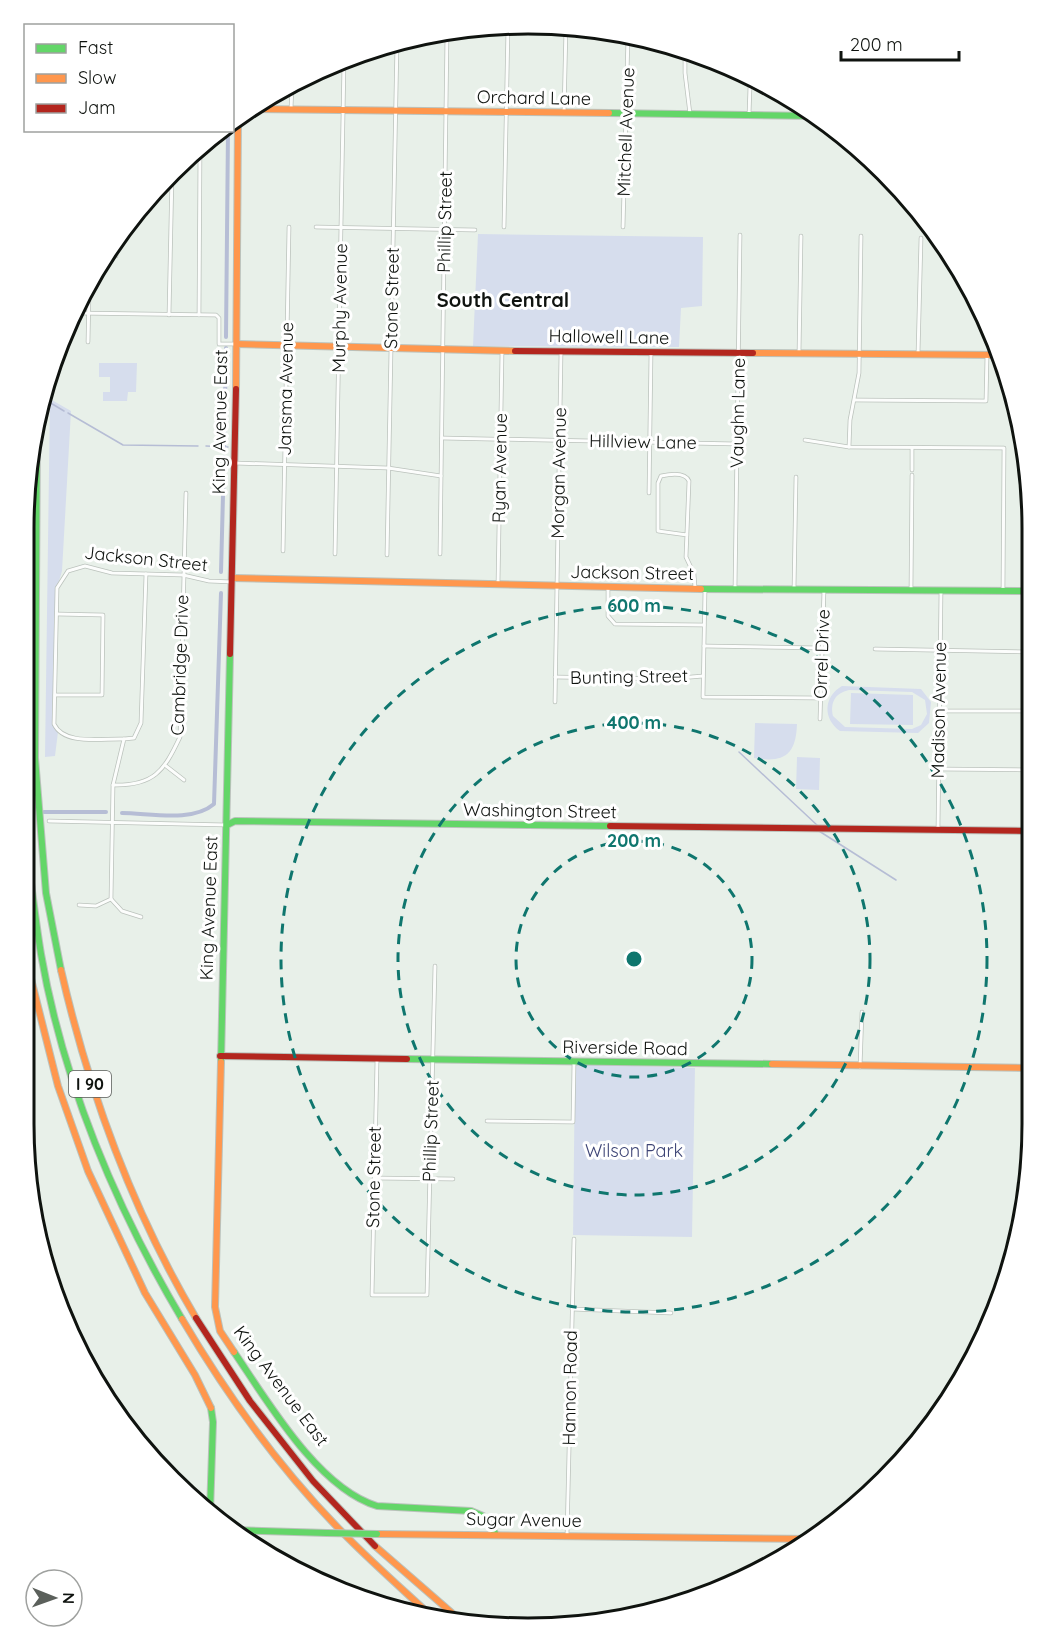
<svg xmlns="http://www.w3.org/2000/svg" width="1057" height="1652" font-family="Quicksand,sans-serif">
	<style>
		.green { fill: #d6dded; fill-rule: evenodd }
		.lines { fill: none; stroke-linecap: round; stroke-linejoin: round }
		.stream { stroke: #b6bdd5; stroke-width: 1.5 }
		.canal { stroke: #b6bdd5; stroke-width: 4 }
		.street-casing { stroke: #bbc2bc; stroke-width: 4.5 }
		.fast-casing { stroke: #bbc2bc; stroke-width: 8 }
		.slow-casing { stroke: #bbc2bc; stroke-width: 8 }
		.jam-casing { stroke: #bbc2bc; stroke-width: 8 }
		.street { stroke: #fcfdfc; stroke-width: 3 }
		.fast { stroke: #63d668; stroke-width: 6 }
		.slow { stroke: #ff974d; stroke-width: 6 }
		.jam { stroke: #b3261e; stroke-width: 6 }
		.fast-bridge-casing { stroke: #bbc2bc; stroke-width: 8; stroke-linecap: butt }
		.fast-bridge { stroke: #63d668; stroke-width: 6 }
		.ring { fill: none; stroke: #0f766e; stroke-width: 3; stroke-dasharray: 10 8 }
		.labels { text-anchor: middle; stroke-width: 6; stroke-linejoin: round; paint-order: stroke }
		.shield { fill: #fff; stroke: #575a57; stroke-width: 1.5 }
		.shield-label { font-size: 16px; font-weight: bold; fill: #0f130f }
		.street-label { font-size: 18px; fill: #0f130f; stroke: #fff }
		.park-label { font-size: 18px; fill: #3e4576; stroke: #fff }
		.neighbourhood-label { font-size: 20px; font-weight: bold; fill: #0f130f; stroke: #fff }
		.rim { fill: none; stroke: #0f130f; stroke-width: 3 }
		.centre { fill: #0f766e; stroke: #fff; stroke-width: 3 }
		.ring-label { font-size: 18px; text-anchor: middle; font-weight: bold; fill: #0f766e; stroke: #fff; stroke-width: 6; stroke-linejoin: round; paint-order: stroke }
	</style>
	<rect width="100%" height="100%" fill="#e8f0e9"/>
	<!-- green -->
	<g class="green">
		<polygon points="478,234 703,237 702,306 681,308 679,347 473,346"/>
		<polygon points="99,363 137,363 136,392 128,392 127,401 103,401 103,392 110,392 110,377 99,377"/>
		<polygon points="50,399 71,411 62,571 57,588 52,716 58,732 55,756 45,757"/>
		<path d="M842,686l79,3 10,13 -2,21 -11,10 -78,-2c-17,-12 -17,-34 2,-45zM849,690l63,2 13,8 2,14 -6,11 -9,4 -67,-2 -12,-11c-3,-13 2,-23 16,-26z"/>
		<polygon points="851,693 913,695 913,725 850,724"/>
		<path d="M755,723l42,1c-1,31 -13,39 -43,34z"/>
		<polygon points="797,757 820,758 819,790 796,789"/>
		<polygon points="575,1064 695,1068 692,1237 573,1235"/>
	</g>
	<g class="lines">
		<!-- stream -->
		<g class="stream">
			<polyline points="49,402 64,411"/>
			<polyline points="68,413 123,445 198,446"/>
			<polyline points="206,446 228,447"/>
			<polyline points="739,752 818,826"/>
			<polyline points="819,831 896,880"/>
		</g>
		<!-- canal -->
		<g class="canal">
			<polyline points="226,337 228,130"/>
			<polyline points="224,451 226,348"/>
			<polyline points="221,572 224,457"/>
			<polyline points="44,812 106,812"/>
			<path d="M122,813c27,0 70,10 92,-9l7,-211"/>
		</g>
		<defs>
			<g id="street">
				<polyline points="685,50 685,73 690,114"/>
				<polyline points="747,76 750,86 749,115"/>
				<polyline points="291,109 292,85"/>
				<polyline points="564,113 566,27"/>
				<polyline points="316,227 475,230"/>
				<polyline points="504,227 508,26"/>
				<polyline points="623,227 628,36"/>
				<polyline points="112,256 116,256 117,248"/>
				<polyline points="76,313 216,315 219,318 219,344 237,344"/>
				<polyline points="169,315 172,174"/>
				<polyline points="199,315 200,149"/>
				<polyline points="88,342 89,293"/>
				<polyline points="799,354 801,236"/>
				<polyline points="918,354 921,238"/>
				<polyline points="855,400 986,401 987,355"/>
				<polyline points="442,438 737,444"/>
				<polyline points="805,440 849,447 1004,448 1003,591"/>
				<polyline points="849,447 850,420 859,373 861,236"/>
				<polyline points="235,463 388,468 441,476"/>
				<polyline points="912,470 912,448"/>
				<polyline points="649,493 651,353"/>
				<path d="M687,535l-29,-4v-48l3,-7c9,-2 24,-4 28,5l-3,76 8,17 1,14"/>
				<polyline points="283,551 289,227"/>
				<polyline points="335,554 344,61"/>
				<polyline points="440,554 447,33"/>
				<polyline points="387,555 397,42"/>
				<polyline points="498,584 502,352"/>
				<polyline points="608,589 608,616 615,624 704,625"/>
				<polyline points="735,589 740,235"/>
				<polyline points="705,590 703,697 820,698"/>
				<polyline points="794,590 796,477"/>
				<polyline points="911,590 912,475"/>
				<polyline points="704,646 822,648"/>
				<polyline points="875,649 1031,652"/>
				<polyline points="555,677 668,679 703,676"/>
				<polyline points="55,695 102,695 103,615 57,614"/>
				<polyline points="555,702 561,353"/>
				<polyline points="940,711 1031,711"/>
				<polyline points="820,719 824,589"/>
				<path d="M124,739c-21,-1 -60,7 -70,-15l3,-136 11,-17 17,-5 27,7 71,2 26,6 23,1"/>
				<polyline points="166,766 184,780"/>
				<polyline points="939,769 1031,770"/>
				<path d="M113,785c41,1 51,-14 67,-48l6,-244"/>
				<polyline points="49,821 227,825"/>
				<polyline points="938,829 941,591"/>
				<polyline points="111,899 122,911 141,917"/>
				<polyline points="79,905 96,906 111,899 113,785 124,739 134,738 141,723 146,574"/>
				<polyline points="377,1060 372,1295 427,1295 435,966"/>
				<polyline points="860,1067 862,1012"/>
				<polyline points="487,1121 573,1122 574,1062"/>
				<polyline points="374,1178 453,1179"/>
				<polyline points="572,1309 671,1313"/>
				<polyline points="567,1536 574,1239"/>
				<polyline points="358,1597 363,1597"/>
			</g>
			<g id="fast">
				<polyline points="609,113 815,116"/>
				<polyline points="37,429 35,758 46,893 61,970"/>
				<polyline points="701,589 1031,591"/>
				<polyline points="227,825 235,821 610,826"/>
				<path d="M26,845c5,36 9,73 15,109 22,128 75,254 141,365"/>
				<polyline points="407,1059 772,1064"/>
				<polyline points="221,1062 230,654"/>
				<path d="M234,1352c34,50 84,136 143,154l94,5 12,5 12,17"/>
				<polyline points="210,1512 213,1422 211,1408"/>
				<polyline points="233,1530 327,1533"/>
			</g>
			<g id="slow">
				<polyline points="252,109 609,113"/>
				<polyline points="237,344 515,351"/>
				<polyline points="753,353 1000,355"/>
				<polyline points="236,389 238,118"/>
				<polyline points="232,578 701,589"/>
				<polyline points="25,955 58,1086 88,1171 145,1293 195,1375 211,1408"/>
				<path d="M61,970c28,122 71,240 135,348"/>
				<polyline points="221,1062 215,1307 220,1331 234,1352"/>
				<polyline points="772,1064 1029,1068"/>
				<path d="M182,1319c46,78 101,154 166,219 26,26 53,50 80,75"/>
				<polyline points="377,1534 813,1539"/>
				<polyline points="375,1546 460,1620"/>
			</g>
			<g id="jam">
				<polyline points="515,351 753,353"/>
				<polyline points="230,654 236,389"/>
				<polyline points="610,826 1030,831"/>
				<polyline points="220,1056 407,1059"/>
				<polyline points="196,1318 250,1401 313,1481 375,1546"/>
			</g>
		</defs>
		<!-- street casing -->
		<use href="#street" class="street-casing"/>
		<!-- fast casing -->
		<use href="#fast" class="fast-casing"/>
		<!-- slow casing -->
		<use href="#slow" class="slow-casing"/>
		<!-- jam casing -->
		<use href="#jam" class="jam-casing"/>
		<!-- street -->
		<use href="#street" class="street"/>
		<!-- fast -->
		<use href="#fast" class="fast"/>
		<!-- slow -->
		<use href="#slow" class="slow"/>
		<!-- jam -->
		<use href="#jam" class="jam"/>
		<defs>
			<polyline id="fast-bridge" points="327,1533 377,1534"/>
		</defs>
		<!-- fast-bridge casing -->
		<use href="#fast-bridge" class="fast-bridge-casing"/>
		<!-- fast-bridge -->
		<use href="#fast-bridge" class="fast-bridge"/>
	</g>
	<!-- distance rings -->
	<g class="ring">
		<circle cx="634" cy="959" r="118"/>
		<circle cx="634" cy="959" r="236"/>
		<circle cx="634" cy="959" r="353"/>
	</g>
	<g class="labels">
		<!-- shield labels -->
		<rect class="shield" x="69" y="1071" width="42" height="26" rx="4.5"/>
		<g class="shield-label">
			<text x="90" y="1090">I 90</text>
		</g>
		<!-- street labels -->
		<g class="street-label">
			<text transform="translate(534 98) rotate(1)" y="6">Orchard Lane</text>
			<text transform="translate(626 132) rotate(-88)" y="6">Mitchell Avenue</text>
			<text transform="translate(445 222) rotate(-89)" y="6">Phillip Street</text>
			<text transform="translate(392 298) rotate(-89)" y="6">Stone Street</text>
			<text transform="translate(340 308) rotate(-89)" y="6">Murphy Avenue</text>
			<text transform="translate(609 337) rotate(1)" y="6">Hallowell Lane</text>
			<text transform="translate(286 389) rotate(-89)" y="6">Jansma Avenue</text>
			<text transform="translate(738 413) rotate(-89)" y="6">Vaughn Lane</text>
			<text transform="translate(220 422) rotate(-89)" y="6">King Avenue East</text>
			<text transform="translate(643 442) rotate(1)" y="6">Hillview Lane</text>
			<text transform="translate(500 468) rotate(-89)" y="6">Ryan Avenue</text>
			<text transform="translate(559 473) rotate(-89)" y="6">Morgan Avenue</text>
			<text transform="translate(146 559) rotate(6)" y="6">Jackson Street</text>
			<text transform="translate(632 573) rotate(1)" y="6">Jackson Street</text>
			<text transform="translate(822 654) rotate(-88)" y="6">Orrel Drive</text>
			<text transform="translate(180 665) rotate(-88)" y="6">Cambridge Drive</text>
			<text transform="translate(629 677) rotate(-1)" y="6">Bunting Street</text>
			<text transform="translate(939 710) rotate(-89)" y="6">Madison Avenue</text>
			<text transform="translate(540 811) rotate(1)" y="6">Washington Street</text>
			<text transform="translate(209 908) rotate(-88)" y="6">King Avenue East</text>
			<text transform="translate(625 1048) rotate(1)" y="6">Riverside Road</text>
			<text transform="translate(431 1131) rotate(-88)" y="6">Phillip Street</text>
			<text transform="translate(374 1177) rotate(-89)" y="6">Stone Street</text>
			<text transform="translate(281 1386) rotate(53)" y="6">King Avenue East</text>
			<text transform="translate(570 1388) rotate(-89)" y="6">Hannon Road</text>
			<text transform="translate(524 1520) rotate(1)" y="6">Sugar Avenue</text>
		</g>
		<!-- park labels -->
		<g class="park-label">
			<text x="634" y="1157">Wilson Park</text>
		</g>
		<!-- neighbourhood labels -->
		<g class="neighbourhood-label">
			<text x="503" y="307">South Central</text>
		</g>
	</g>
	<!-- crop -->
	<path d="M0 0H1057V1652H0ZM528 34H528A494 494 0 0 1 1022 528V1124A494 494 0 0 1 528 1618H528A494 494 0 0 1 34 1124V528A494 494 0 0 1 528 34Z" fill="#fff" fill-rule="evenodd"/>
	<path class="rim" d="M528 34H528A494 494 0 0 1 1022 528V1124A494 494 0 0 1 528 1618H528A494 494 0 0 1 34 1124V528A494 494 0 0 1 528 34Z"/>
	<circle cx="634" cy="959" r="9" class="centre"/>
	<g class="ring-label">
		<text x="634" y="612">600 m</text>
		<text x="634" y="729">400 m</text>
		<text x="634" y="847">200 m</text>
	</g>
	<!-- legend -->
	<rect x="24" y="24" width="210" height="108" fill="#ffffff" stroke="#9fa19f" stroke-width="1.5"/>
	<rect x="36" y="44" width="30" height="9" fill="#63d668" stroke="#9fa19f" stroke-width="1.5"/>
	<text x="78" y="54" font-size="18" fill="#0f130f">Fast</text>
	<rect x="36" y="74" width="30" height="9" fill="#ff974d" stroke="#9fa19f" stroke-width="1.5"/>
	<text x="78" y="84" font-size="18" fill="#0f130f">Slow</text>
	<rect x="36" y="104" width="30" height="9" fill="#b3261e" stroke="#9fa19f" stroke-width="1.5"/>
	<text x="78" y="114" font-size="18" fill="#0f130f">Jam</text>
	<!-- north arrow -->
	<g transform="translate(54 1598) rotate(91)"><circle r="28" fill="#ffffff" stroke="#9fa19f" stroke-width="1.5"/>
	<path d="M0-4.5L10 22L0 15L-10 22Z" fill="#5b605b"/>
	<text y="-9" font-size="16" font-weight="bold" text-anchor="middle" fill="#0f130f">N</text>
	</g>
	<!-- scale -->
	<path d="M841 51v9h118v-9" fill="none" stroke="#0f130f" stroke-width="3"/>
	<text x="850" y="51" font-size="18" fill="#0f130f" stroke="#ffffff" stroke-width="4.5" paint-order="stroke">200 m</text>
</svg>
